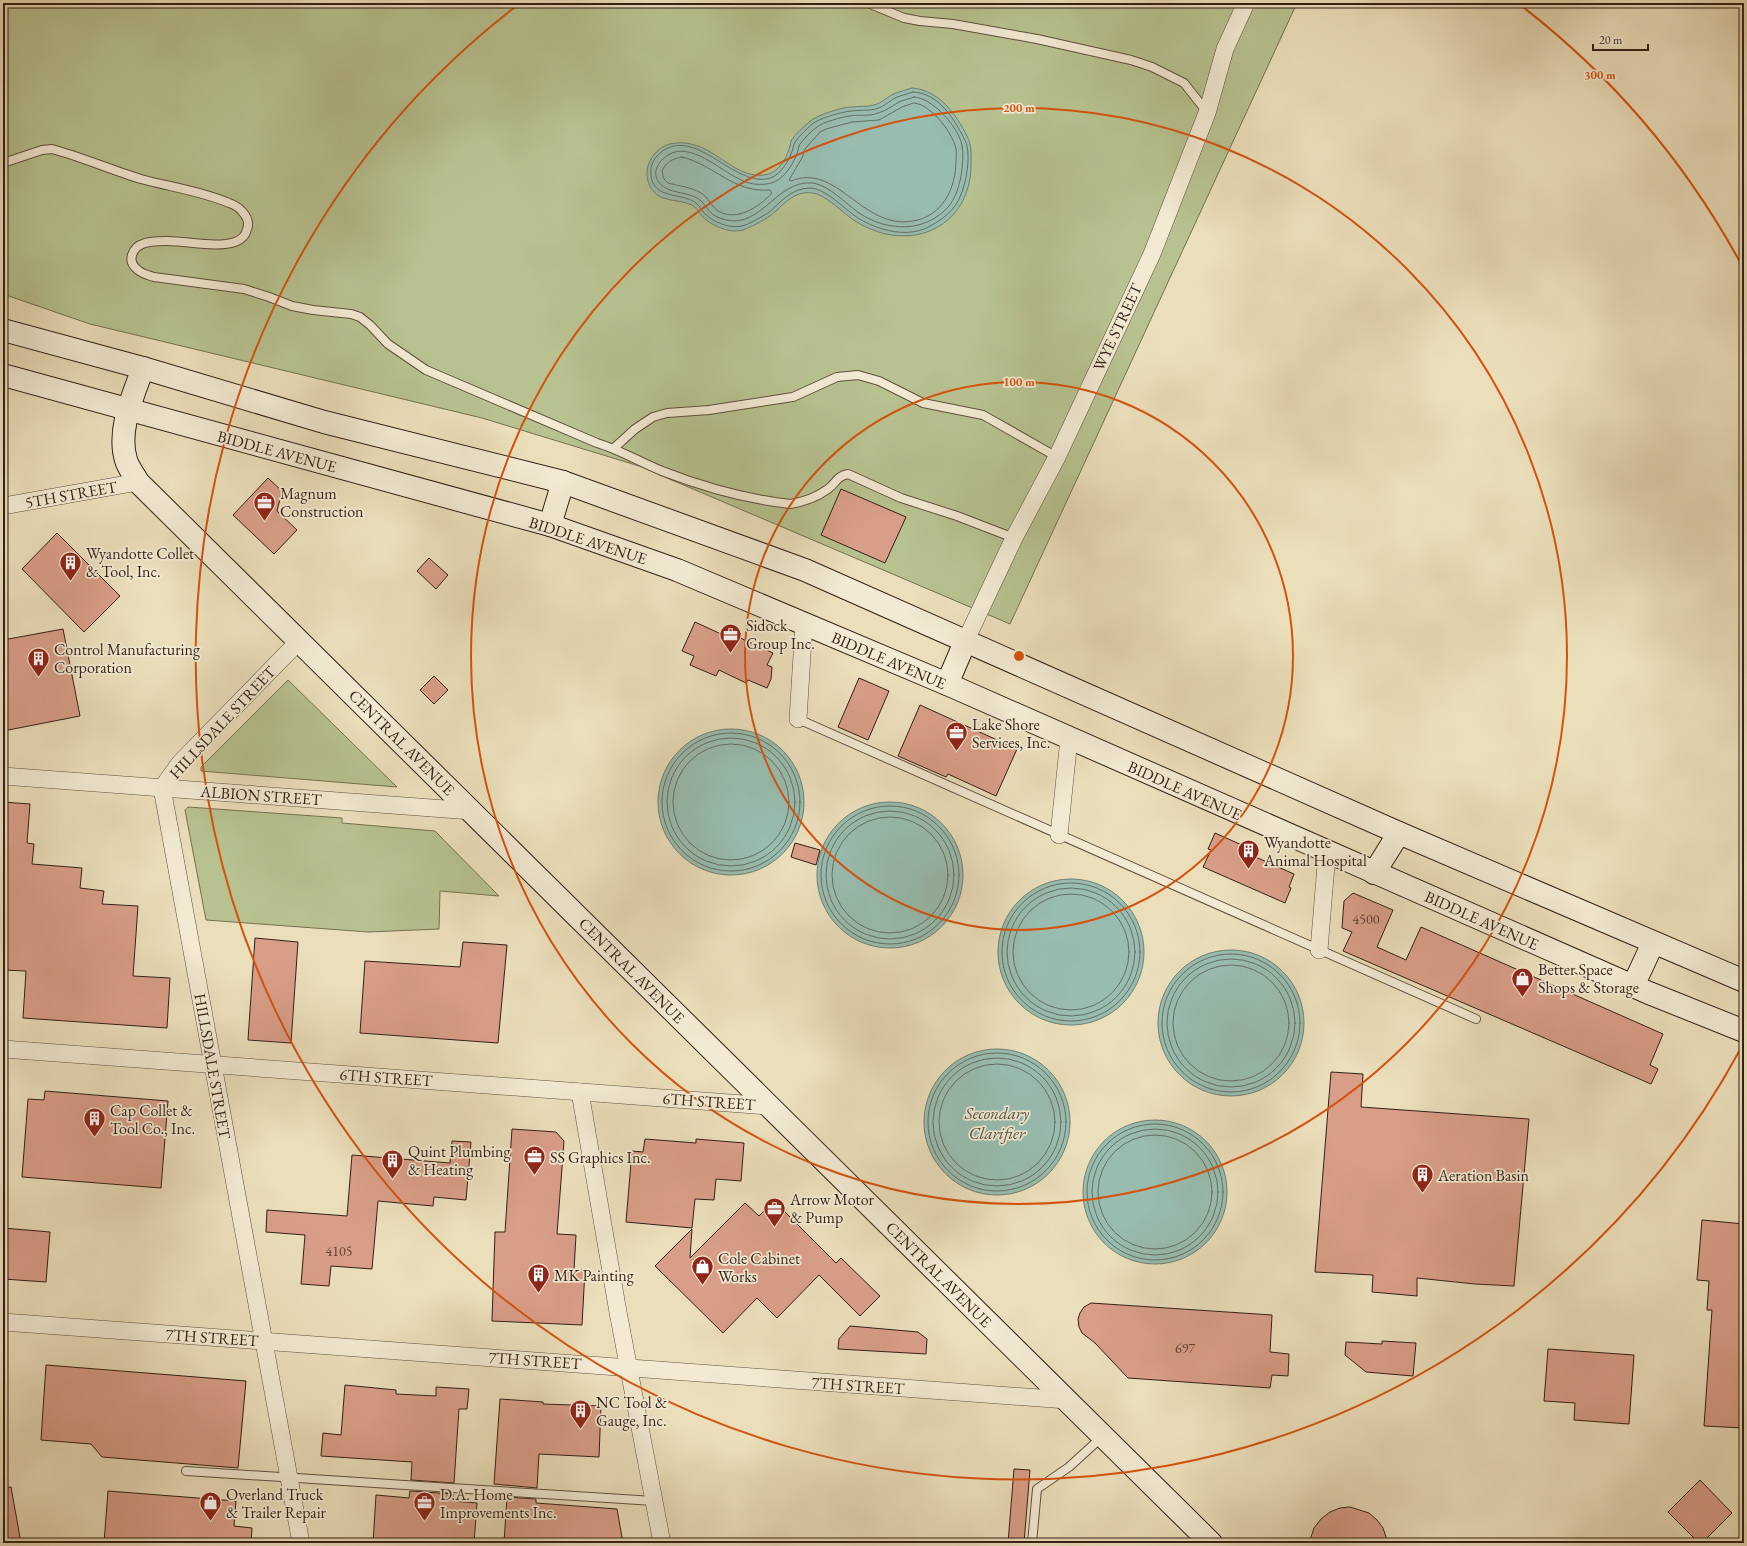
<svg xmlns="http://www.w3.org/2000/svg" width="1747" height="1546" font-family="'EB Garamond',serif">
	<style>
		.green { fill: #b7c290; stroke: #747052 }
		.water { fill: #98bdb0; stroke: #6f7e72 }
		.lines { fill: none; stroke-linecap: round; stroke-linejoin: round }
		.shore { stroke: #656e62; stroke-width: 1 }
		.building { fill: #d99e88; stroke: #321f15 }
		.lane-casing { stroke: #604f3e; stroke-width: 10 }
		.street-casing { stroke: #604f3e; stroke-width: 18 }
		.secondary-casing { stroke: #321f15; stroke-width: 24 }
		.lane { stroke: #f2ead3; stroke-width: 8 }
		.street { stroke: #f2ead3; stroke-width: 17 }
		.secondary { stroke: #f2ead3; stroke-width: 22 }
		.ring { fill: none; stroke: #d6530d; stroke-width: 2 }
		.labels { text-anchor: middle; stroke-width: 3.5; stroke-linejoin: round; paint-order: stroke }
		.number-label { font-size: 14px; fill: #5c3f32 }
		.street-label { font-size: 16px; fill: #321f15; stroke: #f2ead3 }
		.poi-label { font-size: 16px; fill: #321f15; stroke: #f2ead3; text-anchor: start }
		.water-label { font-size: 17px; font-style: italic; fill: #514e44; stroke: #f2ead3 }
		.centre { fill: #d6530d; stroke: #f2ead3; stroke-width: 2 }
		.ring-label { font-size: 12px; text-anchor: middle; font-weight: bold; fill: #d6530d; stroke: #f2ead3; stroke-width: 3.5; stroke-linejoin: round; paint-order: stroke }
	</style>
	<rect width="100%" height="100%" fill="#ebdfbb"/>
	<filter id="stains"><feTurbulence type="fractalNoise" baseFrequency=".005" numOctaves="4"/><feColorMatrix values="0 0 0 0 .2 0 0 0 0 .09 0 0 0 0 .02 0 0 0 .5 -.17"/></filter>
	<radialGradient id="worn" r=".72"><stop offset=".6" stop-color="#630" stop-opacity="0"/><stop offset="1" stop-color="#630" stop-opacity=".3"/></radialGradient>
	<!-- green -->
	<g class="green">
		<polygon points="3,3 1297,3 1010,624 639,466 482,418 90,324 3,294"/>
		<polygon points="288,680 397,787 201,771 201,767"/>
		<polygon points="188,807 342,818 342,823 435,831 499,896 440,891 439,929 368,932 206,920 185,810"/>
	</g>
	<!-- water -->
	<g class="water">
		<path d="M912,88c27,2 44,26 55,48 5,9 4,19 4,29 0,48 -38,79 -85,69 -10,-2 -23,-8 -31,-13 -12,-8 -29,-26 -42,-28 -20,-3 -30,13 -43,23 -7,5 -19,11 -27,14 -14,4 -33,-5 -42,-15 -3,-3 -5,-8 -9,-10 -8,-4 -20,-4 -29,-7 -16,-6 -20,-26 -12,-39 4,-7 11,-13 19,-15 40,-9 60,35 94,31 13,-1 22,-15 25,-26 1,-2 2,-7 2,-8 4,-7 13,-14 18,-19 8,-7 33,-15 43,-15 8,-1 15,0 22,-2 8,-2 14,-9 22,-12 5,-2 11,-3 16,-5z"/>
		<circle cx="731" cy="802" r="73"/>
		<circle cx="890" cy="875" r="73"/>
		<circle cx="1071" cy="952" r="73"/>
		<circle cx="1231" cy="1023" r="73"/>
		<circle cx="997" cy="1122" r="73"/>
		<circle cx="1155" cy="1192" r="72"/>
	</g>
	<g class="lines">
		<!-- shore -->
		<g class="shore">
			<path d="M913,92c26,1 41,27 52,48 6,12 2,37 -2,49 -5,17 -15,27 -31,36 -22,14 -53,6 -74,-7 -14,-9 -32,-30 -49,-30 -19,1 -28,14 -41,25 -7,4 -18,11 -26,13 -13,3 -29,-4 -38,-13 -2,-3 -5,-7 -8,-10 -14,-11 -43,-3 -45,-28 -1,-7 1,-13 6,-19 34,-35 73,28 109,23 12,-1 21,-15 25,-25 2,-4 2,-8 4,-12 4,-6 12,-13 17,-18 8,-6 29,-12 39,-13 8,-1 16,0 25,-2 8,-2 14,-9 21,-12 5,-2 11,-3 16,-5z"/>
			<path d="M914,97c19,1 44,30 48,48 3,18 -2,48 -13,61 -23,27 -62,26 -90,7 -14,-10 -29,-27 -46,-30 -39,-4 -53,53 -96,34 -9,-4 -12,-15 -20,-19 -12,-7 -31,-4 -39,-17 -6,-10 1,-20 10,-26 22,-14 52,15 71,24 9,5 18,6 27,5 15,-1 25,-16 30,-28 2,-4 2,-8 4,-12 4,-5 11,-13 17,-17 6,-5 25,-10 33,-11 9,-2 19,1 28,-3 8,-2 14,-7 21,-11 4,-2 10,-3 15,-5z"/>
			<path d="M914,103c9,1 14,6 21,12 8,8 16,19 20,30 2,4 1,10 1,15 0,28 -13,56 -43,61 -51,9 -76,-59 -122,-40l-2,-1 13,-22 3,-9 15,-17 6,-3 26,-7 27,-2 23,-13z"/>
			<path d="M682,157c33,8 51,36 88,33l2,3c-13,14 -35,29 -54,18 -7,-5 -10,-14 -17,-18 -10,-6 -22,-7 -33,-10l-4,-4 -2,-8c4,-9 10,-12 20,-14z"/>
			<circle cx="731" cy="802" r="69"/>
			<circle cx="731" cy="802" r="64"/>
			<circle cx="731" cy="802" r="58"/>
			<circle cx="890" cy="875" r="69"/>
			<circle cx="890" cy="875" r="64"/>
			<circle cx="890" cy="875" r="58"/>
			<circle cx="1071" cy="952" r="69"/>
			<circle cx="1071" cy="952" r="64"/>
			<circle cx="1071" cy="952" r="58"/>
			<circle cx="1231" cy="1023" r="69"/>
			<circle cx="1231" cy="1023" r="64"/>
			<circle cx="1231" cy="1023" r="58"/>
			<circle cx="997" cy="1122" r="69"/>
			<circle cx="997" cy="1122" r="64"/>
			<circle cx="997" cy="1122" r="58"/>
			<circle cx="1155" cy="1192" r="68"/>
			<circle cx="1155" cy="1192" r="63"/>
			<circle cx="1155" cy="1192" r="57"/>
		</g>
	</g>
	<!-- building -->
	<g class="building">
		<polygon points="268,478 282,491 277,511 297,530 274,554 233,515"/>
		<polygon points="841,489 906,517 885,563 821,535"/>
		<polygon points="57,533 120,596 84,632 22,569"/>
		<polygon points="429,558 448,575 436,589 417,571"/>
		<polygon points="695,622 734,640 736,636 773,653 767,665 772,667 771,679 767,688 748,680 746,683 719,670 716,676 690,665 694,656 682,651"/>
		<polygon points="63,629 80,716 3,731 3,640"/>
		<polygon points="434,676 448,690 434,704 420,690"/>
		<polygon points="859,678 889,691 868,740 838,727"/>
		<polygon points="920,705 1017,749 996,796 948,774 946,777 898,756"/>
		<polygon points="3,802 30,804 27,843 34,844 32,864 82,868 80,888 104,891 102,904 138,906 133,976 170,978 167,1028 23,1018 26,971 3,970"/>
		<polygon points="1215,833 1253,850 1251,855 1294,874 1289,887 1291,888 1285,903 1203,867 1211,850 1208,849"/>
		<polygon points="795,843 820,850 816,865 791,857"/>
		<polygon points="1353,893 1393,910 1377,947 1406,960 1421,927 1663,1034 1650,1065 1658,1069 1651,1084 1343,951 1352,932 1342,928 1344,901"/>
		<polygon points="255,938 298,942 291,1043 248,1040"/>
		<polygon points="463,942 507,945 498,1043 360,1033 365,961 460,967"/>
		<polygon points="1331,1072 1363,1074 1361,1107 1529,1119 1514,1286 1475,1284 1417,1278 1417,1296 1372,1292 1373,1275 1315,1272"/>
		<polygon points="45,1091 168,1101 161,1188 22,1177 28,1099 44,1100"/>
		<polygon points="512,1129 556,1132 564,1141 557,1234 576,1235 574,1270 585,1270 582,1325 492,1321 495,1232 505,1232"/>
		<polygon points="645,1139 696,1143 696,1139 744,1143 741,1181 716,1179 714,1200 695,1199 692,1228 626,1222 632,1151 643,1152"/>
		<polygon points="452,1141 471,1142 466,1200 434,1197 433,1206 378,1201 372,1269 331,1266 329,1286 301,1284 305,1235 266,1232 267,1210 347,1216 352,1155 450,1163"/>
		<polygon points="774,1201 836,1263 841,1258 880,1296 860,1316 819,1275 777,1318 757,1298 723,1333 655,1266 692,1229 690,1258 745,1203 759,1216"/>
		<polygon points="1702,1220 1744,1224 1744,1428 1704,1426 1712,1310 1707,1310 1709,1281 1697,1280"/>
		<polygon points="3,1228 50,1232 46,1282 3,1279"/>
		<polygon points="1091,1303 1272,1315 1270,1352 1289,1354 1288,1376 1272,1375 1270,1388 1128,1378 1095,1343 1082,1333 1079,1327 1078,1319 1080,1313 1084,1307"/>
		<polygon points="850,1326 918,1332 927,1339 926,1354 838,1349 839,1339"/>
		<polygon points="1382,1341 1416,1343 1413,1376 1366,1372 1345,1355 1346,1342 1382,1344"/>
		<polygon points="1548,1349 1634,1355 1629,1424 1574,1420 1575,1403 1544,1401"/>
		<polygon points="46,1365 246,1381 238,1468 102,1457 91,1444 41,1440"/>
		<polygon points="345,1385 396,1390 396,1394 436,1396 436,1387 469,1389 467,1409 459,1409 454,1483 411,1480 412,1462 321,1456 323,1433 341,1435"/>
		<polygon points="500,1399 543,1402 543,1404 601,1406 599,1457 539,1454 537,1488 494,1484"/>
		<polygon points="1014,1469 1030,1470 1024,1543 1008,1543"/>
		<polygon points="1700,1480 1732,1513 1702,1543 1699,1543 1668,1512"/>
		<polygon points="11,1487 21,1543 3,1543 3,1488"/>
		<polygon points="108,1491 236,1501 234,1526 252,1528 251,1543 181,1543 154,1540 154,1543 104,1543"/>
		<polygon points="410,1491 453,1494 453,1501 477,1503 474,1543 373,1543 376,1495 409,1498"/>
		<polygon points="507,1497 536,1499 536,1503 617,1509 623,1543 504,1543"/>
		<polygon points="1350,1507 1369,1513 1377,1520 1383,1528 1388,1543 1309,1543 1314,1528 1321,1519 1330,1512 1340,1508"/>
	</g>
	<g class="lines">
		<defs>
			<g id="lane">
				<polyline points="868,3 904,18 920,21 953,24 1037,39 1131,60 1152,67 1184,83 1207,112"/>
				<path d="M3,163l39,-13 10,-1c30,8 59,21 89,30 29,8 60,12 88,24 7,2 12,6 16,12 3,4 4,10 2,14 -1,6 -6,11 -12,13 -24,8 -62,-6 -90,1 -13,4 -19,18 -7,27 4,4 10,5 16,7l90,12 25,8 23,9 21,4 38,4 9,3 10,8 18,19 38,26 171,73c23,7 43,19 65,28 41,16 84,28 128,33 13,-2 27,-7 38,-15 8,-6 9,-13 20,-15l53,24 56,18 57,22"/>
				<polyline points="614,448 635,429 653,417 667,413 709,410 793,397 837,377 858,375 879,381 923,403 983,415 1057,457"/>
				<polyline points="798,719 1476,1019"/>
				<polyline points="186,1471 654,1501"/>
				<polyline points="1032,1543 1037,1489 1069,1467 1103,1436"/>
			</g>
			<g id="street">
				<polyline points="3,506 138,482"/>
				<polyline points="299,641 180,763 162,788 301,1543"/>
				<polyline points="965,642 1014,538 1057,457 1152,254 1207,113 1225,49 1246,3"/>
				<polyline points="798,719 804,623"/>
				<polyline points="3,776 472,811"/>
				<polyline points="1059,835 1069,739"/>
				<polyline points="1319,950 1327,853"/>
				<polyline points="3,1049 769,1106"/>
				<polyline points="580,1092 618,1312 662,1543"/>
				<polyline points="3,1322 1067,1400"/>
			</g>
			<g id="secondary">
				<polyline points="3,330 143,368 324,422 563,482 805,570 1399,833 1744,981"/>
				<path d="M143,368c-10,28 -26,62 -17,92 2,7 8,15 12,22l1073,1061"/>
				<polyline points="3,375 550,525 677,570 947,684 1649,993 1744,1031"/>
				<polyline points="550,525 563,482"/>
				<polyline points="947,684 965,642"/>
				<polyline points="1374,873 1399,833"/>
				<polyline points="1633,986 1653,943"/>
			</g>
		</defs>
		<!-- lane casing -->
		<use href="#lane" class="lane-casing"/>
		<!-- street casing -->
		<use href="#street" class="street-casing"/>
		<!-- secondary casing -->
		<use href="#secondary" class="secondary-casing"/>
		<!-- lane -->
		<use href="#lane" class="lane"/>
		<!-- street -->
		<use href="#street" class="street"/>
		<!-- secondary -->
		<use href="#secondary" class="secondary"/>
	</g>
	<!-- distance rings -->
	<g class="ring">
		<circle cx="1019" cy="656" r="274"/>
		<circle cx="1019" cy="656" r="548"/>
		<path d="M1741 1048A822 822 0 1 1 519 4M1519 4A822 822 0 0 1 1741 264"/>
	</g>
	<!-- icons -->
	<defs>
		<symbol id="office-pin" viewBox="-11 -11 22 30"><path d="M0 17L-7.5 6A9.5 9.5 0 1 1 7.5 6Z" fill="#8f2418" stroke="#f2ead3"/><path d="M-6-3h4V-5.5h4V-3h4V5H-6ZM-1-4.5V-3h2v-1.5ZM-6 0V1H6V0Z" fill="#fff"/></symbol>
		<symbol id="building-pin" viewBox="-11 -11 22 30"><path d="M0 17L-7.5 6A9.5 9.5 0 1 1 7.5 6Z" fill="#8f2418" stroke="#f2ead3"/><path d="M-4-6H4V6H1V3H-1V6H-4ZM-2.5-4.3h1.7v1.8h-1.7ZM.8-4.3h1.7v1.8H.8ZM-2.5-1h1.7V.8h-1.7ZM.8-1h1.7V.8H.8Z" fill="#fff"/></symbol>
		<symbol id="shop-pin" viewBox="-11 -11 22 30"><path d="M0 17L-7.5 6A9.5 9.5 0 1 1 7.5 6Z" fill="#8f2418" stroke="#f2ead3"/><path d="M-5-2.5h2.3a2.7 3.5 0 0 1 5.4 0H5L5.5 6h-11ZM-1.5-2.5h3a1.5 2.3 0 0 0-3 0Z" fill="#fff"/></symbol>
	</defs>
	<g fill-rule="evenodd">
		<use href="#office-pin" x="252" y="490" width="25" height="34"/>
		<use href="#building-pin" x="58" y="550" width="25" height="34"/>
		<use href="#office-pin" x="718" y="622" width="25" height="34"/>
		<use href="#building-pin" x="26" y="646" width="25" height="34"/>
		<use href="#office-pin" x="944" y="720" width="25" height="34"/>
		<use href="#building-pin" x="1236" y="838" width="25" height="34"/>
		<use href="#shop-pin" x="1510" y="966" width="25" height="34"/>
		<use href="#building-pin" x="82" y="1106" width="25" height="34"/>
		<use href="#office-pin" x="522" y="1144" width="25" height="34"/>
		<use href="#building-pin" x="380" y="1148" width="25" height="34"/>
		<use href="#building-pin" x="1410" y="1162" width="25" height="34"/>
		<use href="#office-pin" x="762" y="1196" width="25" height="34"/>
		<use href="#shop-pin" x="690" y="1254" width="25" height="34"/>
		<use href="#building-pin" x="526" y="1262" width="25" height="34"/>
		<use href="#building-pin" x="568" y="1398" width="25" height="34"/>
		<use href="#shop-pin" x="198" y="1490" width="25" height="34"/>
		<use href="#office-pin" x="412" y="1490" width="25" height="34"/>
	</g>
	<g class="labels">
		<!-- number labels -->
		<g class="number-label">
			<text x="1366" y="924">4500</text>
			<text x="339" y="1256">4105</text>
			<text x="1185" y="1353">697</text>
		</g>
		<!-- street labels -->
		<g class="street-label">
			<text transform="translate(1117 327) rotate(-65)" y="6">WYE STREET</text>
			<text transform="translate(277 451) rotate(15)" y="6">BIDDLE AVENUE</text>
			<text transform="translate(71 494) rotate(-10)" y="6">5TH STREET</text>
			<text transform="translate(588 540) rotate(18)" y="6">BIDDLE AVENUE</text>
			<text transform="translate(889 660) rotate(23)" y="6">BIDDLE AVENUE</text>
			<text transform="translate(222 722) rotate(-47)" y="6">HILLSDALE STREET</text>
			<text transform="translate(402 742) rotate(45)" y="6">CENTRAL AVENUE</text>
			<text transform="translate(1185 790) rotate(24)" y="6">BIDDLE AVENUE</text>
			<text transform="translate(261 795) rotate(4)" y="6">ALBION STREET</text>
			<text transform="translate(1482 920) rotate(24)" y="6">BIDDLE AVENUE</text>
			<text transform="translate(632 970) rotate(45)" y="6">CENTRAL AVENUE</text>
			<text transform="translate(213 1066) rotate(80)" y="6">HILLSDALE STREET</text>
			<text transform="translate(386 1077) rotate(4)" y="6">6TH STREET</text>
			<text transform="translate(709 1101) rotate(4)" y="6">6TH STREET</text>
			<text transform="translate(939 1274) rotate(45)" y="6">CENTRAL AVENUE</text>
			<text transform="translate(212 1337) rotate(4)" y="6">7TH STREET</text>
			<text transform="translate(535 1360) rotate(4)" y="6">7TH STREET</text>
			<text transform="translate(858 1385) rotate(4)" y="6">7TH STREET</text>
		</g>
		<!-- poi labels -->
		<g class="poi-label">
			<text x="280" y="499">Magnum<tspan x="280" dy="18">Construction</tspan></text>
			<text x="86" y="559">Wyandotte Collet<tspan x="86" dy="18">&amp; Tool, Inc.</tspan></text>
			<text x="746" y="631">Sidock<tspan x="746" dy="18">Group Inc.</tspan></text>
			<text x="54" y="655">Control Manufacturing<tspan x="54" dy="18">Corporation</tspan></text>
			<text x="972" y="730">Lake Shore<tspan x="972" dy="18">Services, Inc.</tspan></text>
			<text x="1264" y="848">Wyandotte<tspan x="1264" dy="18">Animal Hospital</tspan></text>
			<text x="1538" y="975">Better Space<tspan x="1538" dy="18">Shops &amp; Storage</tspan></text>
			<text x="110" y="1116">Cap Collet &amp;<tspan x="110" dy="18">Tool Co., Inc.</tspan></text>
			<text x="408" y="1157">Quint Plumbing<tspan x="408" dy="18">&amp; Heating</tspan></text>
			<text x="550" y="1163">SS Graphics Inc.</text>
			<text x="1438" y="1181">Aeration Basin</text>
			<text x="790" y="1205">Arrow Motor<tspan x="790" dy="18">&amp; Pump</tspan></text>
			<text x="718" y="1264">Cole Cabinet<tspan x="718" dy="18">Works</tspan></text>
			<text x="554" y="1281">MK Painting</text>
			<text x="596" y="1408">NC Tool &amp;<tspan x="596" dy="18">Gauge, Inc.</tspan></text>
			<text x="226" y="1500">Overland Truck<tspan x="226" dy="18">&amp; Trailer Repair</tspan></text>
			<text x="440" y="1500">D.A. Home<tspan x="440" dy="18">Improvements Inc.</tspan></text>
		</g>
		<!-- water labels -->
		<g class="water-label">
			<text x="997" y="1119">Secondary<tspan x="997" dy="20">Clarifier</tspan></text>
		</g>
	</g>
	<circle cx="1019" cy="656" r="6" class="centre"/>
	<g class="ring-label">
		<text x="1600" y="79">300 m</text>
		<text x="1019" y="112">200 m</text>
		<text x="1019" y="386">100 m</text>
	</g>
	<!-- margin -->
	<rect width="1747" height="1546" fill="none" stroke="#ebdfbb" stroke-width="16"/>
	<rect x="4" y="4" width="1739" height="1538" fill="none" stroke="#321f15" stroke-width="2"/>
	<rect x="8" y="8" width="1731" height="1530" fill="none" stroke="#321f15"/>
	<!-- scale -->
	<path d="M1593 44v6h55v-6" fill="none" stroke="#321f15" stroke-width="2"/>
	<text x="1599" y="44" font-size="12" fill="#321f15" stroke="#f2ead3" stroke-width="3" paint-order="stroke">20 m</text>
	<rect width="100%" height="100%" filter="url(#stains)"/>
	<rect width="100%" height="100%" fill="url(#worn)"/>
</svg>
